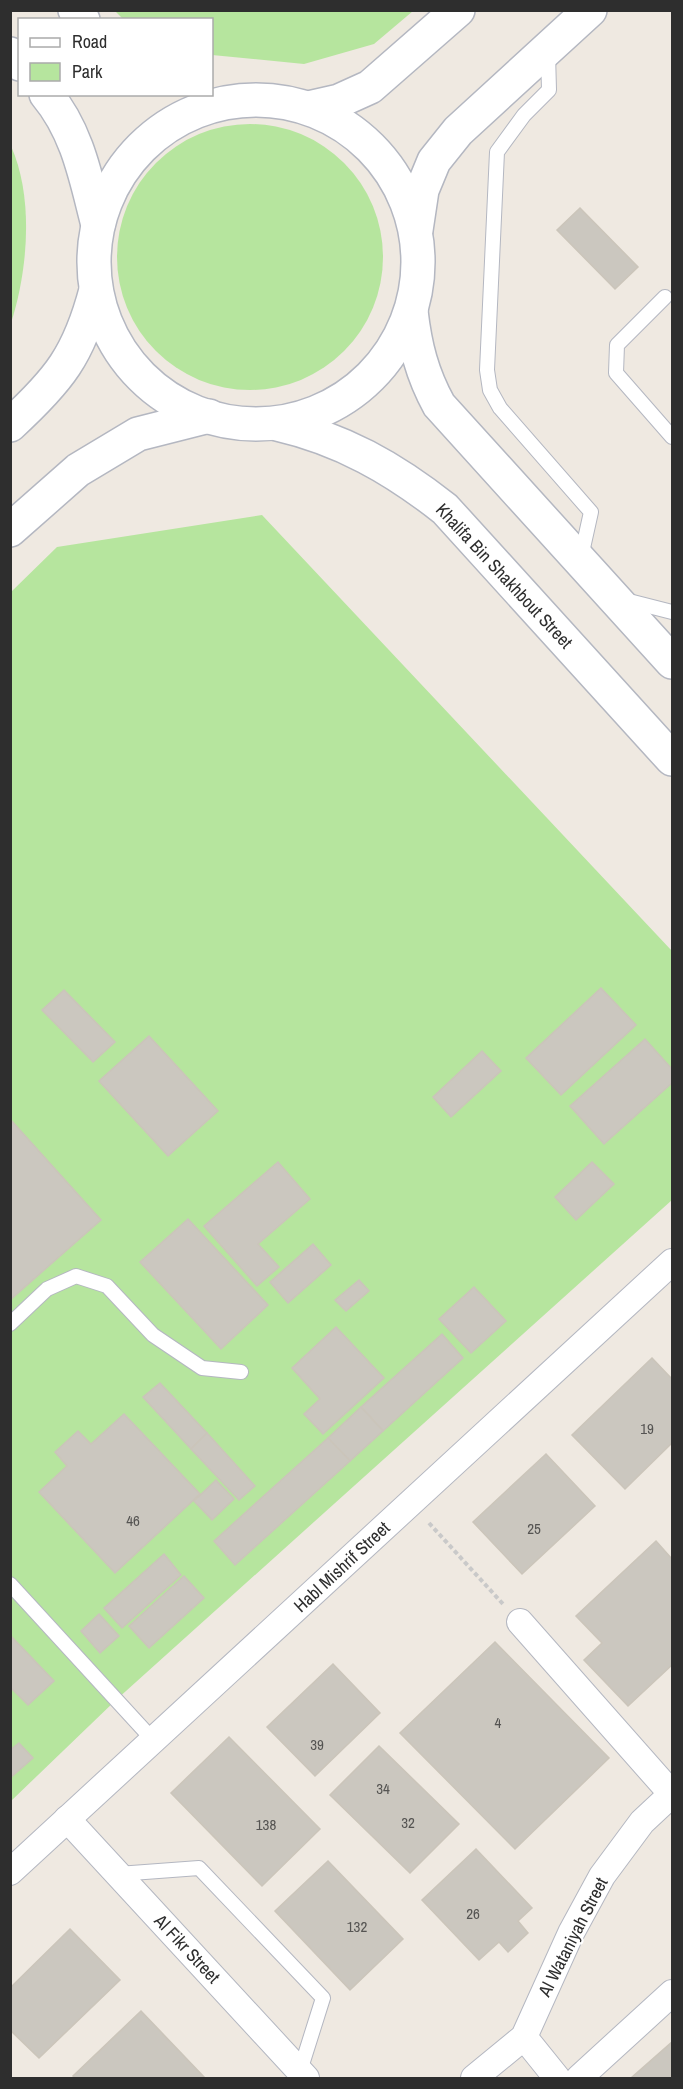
<svg xmlns="http://www.w3.org/2000/svg" width="683" height="2089" font-family="'Archivo Narrow',sans-serif">
	<style>
		.green { fill: #b6e59e }
		.building { fill: #cbc7bf; stroke: #cbc5ba; stroke-width: 1.5 }
		.lines { fill: none; stroke-linecap: round; stroke-linejoin: round }
		.service-casing { stroke: #b4b7c1; stroke-width: 16 }
		.minor-casing { stroke: #b4b7c1; stroke-width: 28 }
		.secondary-casing { stroke: #b4b7c1; stroke-width: 36 }
		.path { stroke: #c9c9c9; stroke-width: 4; stroke-dasharray: 4.5 3; stroke-linecap: butt }
		.service { stroke: #fff; stroke-width: 14 }
		.minor { stroke: #fff; stroke-width: 26 }
		.secondary { stroke: #fff; stroke-width: 33 }
		.labels { text-anchor: middle; stroke-width: 4.5; stroke-linejoin: round; paint-order: stroke }
		.number-label { font-size: 15px; fill: #555452 }
		.street-label { font-size: 18px; fill: #2e2e2e; stroke: #fff }
	</style>
	<rect width="100%" height="100%" fill="#efe9e1"/>
	<!-- green -->
	<g class="green">
		<polygon points="115,11 413,11 374,44 304,64 212,55 212,20 123,19"/>
		<circle cx="250" cy="257" r="133"/>
		<path d="M11,146c23,52 17,124 0,177z"/>
		<polygon points="262,515 672,951 672,1200 116,1700 11,1801 11,592 57,547"/>
	</g>
	<!-- building -->
	<g class="building">
		<polygon points="580,208 638,267 615,289 557,230"/>
		<polygon points="601,988 636,1025 561,1095 526,1058"/>
		<polygon points="64,990 115,1042 93,1062 42,1010"/>
		<polygon points="149,1036 218,1111 168,1156 99,1081"/>
		<polygon points="645,1039 672,1069 672,1083 604,1144 570,1106"/>
		<polygon points="482,1051 501,1071 451,1117 433,1097"/>
		<polygon points="10,1119 101,1220 10,1300"/>
		<polygon points="278,1162 310,1199 258,1244 279,1267 257,1286 204,1226"/>
		<polygon points="592,1162 614,1184 576,1220 555,1197"/>
		<polygon points="188,1219 268,1305 221,1349 140,1262"/>
		<polygon points="313,1244 331,1265 288,1303 270,1282"/>
		<polygon points="359,1280 369,1291 346,1311 335,1300"/>
		<polygon points="474,1287 506,1321 471,1353 439,1319"/>
		<polygon points="336,1327 384,1378 323,1434 304,1414 320,1399 292,1368"/>
		<polygon points="442,1334 463,1358 383,1431 361,1407"/>
		<polygon points="652,1358 672,1379 672,1443 625,1489 572,1435"/>
		<polygon points="160,1383 207,1433 191,1449 143,1397"/>
		<polygon points="361,1407 383,1431 350,1461 328,1438"/>
		<polygon points="124,1414 200,1494 115,1573 39,1492 67,1466 55,1452 78,1431 91,1444"/>
		<polygon points="207,1433 255,1486 239,1500 191,1449"/>
		<polygon points="328,1438 350,1461 235,1565 214,1541"/>
		<polygon points="546,1454 595,1506 522,1574 473,1522"/>
		<polygon points="216,1480 234,1499 212,1520 194,1501"/>
		<polygon points="656,1541 672,1559 672,1665 628,1706 584,1660 602,1643 576,1616"/>
		<polygon points="164,1554 181,1575 122,1628 104,1608"/>
		<polygon points="184,1576 204,1598 149,1648 129,1626"/>
		<polygon points="99,1614 119,1636 100,1653 81,1631"/>
		<polygon points="10,1635 54,1681 28,1705 10,1687"/>
		<polygon points="495,1642 609,1758 515,1849 400,1733"/>
		<polygon points="333,1664 380,1713 315,1776 267,1727"/>
		<polygon points="229,1737 320,1829 262,1886 171,1793"/>
		<polygon points="19,1743 33,1758 10,1778 10,1750"/>
		<polygon points="379,1746 459,1824 410,1873 330,1795"/>
		<polygon points="476,1849 532,1908 518,1921 528,1933 508,1952 499,1942 479,1960 422,1900"/>
		<polygon points="328,1861 403,1939 350,1990 275,1911"/>
		<polygon points="70,1929 120,1980 39,2058 10,2030 10,1988"/>
		<polygon points="141,2011 205,2078 75,2078 73,2076"/>
		<polygon points="672,2042 672,2078 631,2078"/>
	</g>
	<g class="lines">
		<defs>
			<g id="service">
				<polyline points="548,54 549,90 524,115 497,152 487,370 490,390 500,408 591,512 581,557"/>
				<polyline points="665,297 617,345 616,373 672,437"/>
				<polyline points="625,600 672,612"/>
				<polyline points="10,1324 47,1289 76,1276 107,1286 153,1335 202,1368 241,1372"/>
				<polyline points="10,1584 154,1741"/>
				<polyline points="118,1874 199,1868 323,1998 300,2071"/>
			</g>
			<g id="minor">
				<polyline points="520,1622 671,1793"/>
				<polyline points="67,1819 306,2078"/>
				<polyline points="10,1872 672,1262"/>
				<polyline points="524,2037 557,2078"/>
				<polyline points="474,2078 524,2037 571,1933 602,1876 642,1822 672,1794"/>
				<polyline points="579,2078 672,1993"/>
			</g>
			<g id="secondary">
				<polyline points="75,10 83,20"/>
				<polyline points="10,54 20,64"/>
				<path d="M46,94c32,38 40,85 52,131"/>
				<circle cx="256" cy="262" r="162"/>
				<polyline points="308,108 339,101 370,87 458,10"/>
				<polyline points="416,230 422,190 434,161 458,131 590,10"/>
				<path d="M411,311c4,35 11,63 28,94l233,257"/>
				<path d="M277,424c65,15 116,44 168,85l227,250"/>
				<path d="M10,425c49,-45 69,-70 86,-135"/>
				<polyline points="10,530 78,470 138,434 209,416"/>
			</g>
		</defs>
		<!-- service casing -->
		<use href="#service" class="service-casing"/>
		<!-- minor casing -->
		<use href="#minor" class="minor-casing"/>
		<!-- secondary casing -->
		<use href="#secondary" class="secondary-casing"/>
		<!-- path -->
		<polyline class="path" points="429,1523 503,1604"/>
		<!-- service -->
		<use href="#service" class="service"/>
		<!-- minor -->
		<use href="#minor" class="minor"/>
		<!-- secondary -->
		<use href="#secondary" class="secondary"/>
	</g>
	<g class="labels">
		<!-- number labels -->
		<g class="number-label">
			<text x="647" y="1434">19</text>
			<text x="133" y="1526">46</text>
			<text x="534" y="1534">25</text>
			<text x="498" y="1728">4</text>
			<text x="317" y="1750">39</text>
			<text x="383" y="1794">34</text>
			<text x="408" y="1828">32</text>
			<text x="266" y="1830">138</text>
			<text x="473" y="1919">26</text>
			<text x="357" y="1932">132</text>
		</g>
		<!-- street labels -->
		<g class="street-label">
			<text transform="translate(504 576) rotate(47)" y="6">Khalifa Bin Shakhbout Street</text>
			<text transform="translate(342 1567) rotate(-43)" y="6">Habl Mishrif Street</text>
			<text transform="translate(573 1937) rotate(-63)" y="6">Al Wataniyah Street</text>
			<text transform="translate(187 1949) rotate(47)" y="6">Al Fikr Street</text>
		</g>
	</g>
	<!-- border -->
	<rect width="683" height="2089" fill="none" stroke="#2e2e2e" stroke-width="24"/>
	<!-- legend -->
	<rect x="18" y="18" width="195" height="78" fill="#ffffff" stroke="#ababab" stroke-width="1.5"/>
	<rect x="30" y="38" width="30" height="9" fill="#ffffff" stroke="#ababab" stroke-width="1.5"/>
	<text x="72" y="48" font-size="18" fill="#2e2e2e">Road</text>
	<rect x="30" y="63" width="30" height="18" fill="#b6e59e" stroke="#ababab" stroke-width="1.5"/>
	<text x="72" y="78" font-size="18" fill="#2e2e2e">Park</text>
</svg>
